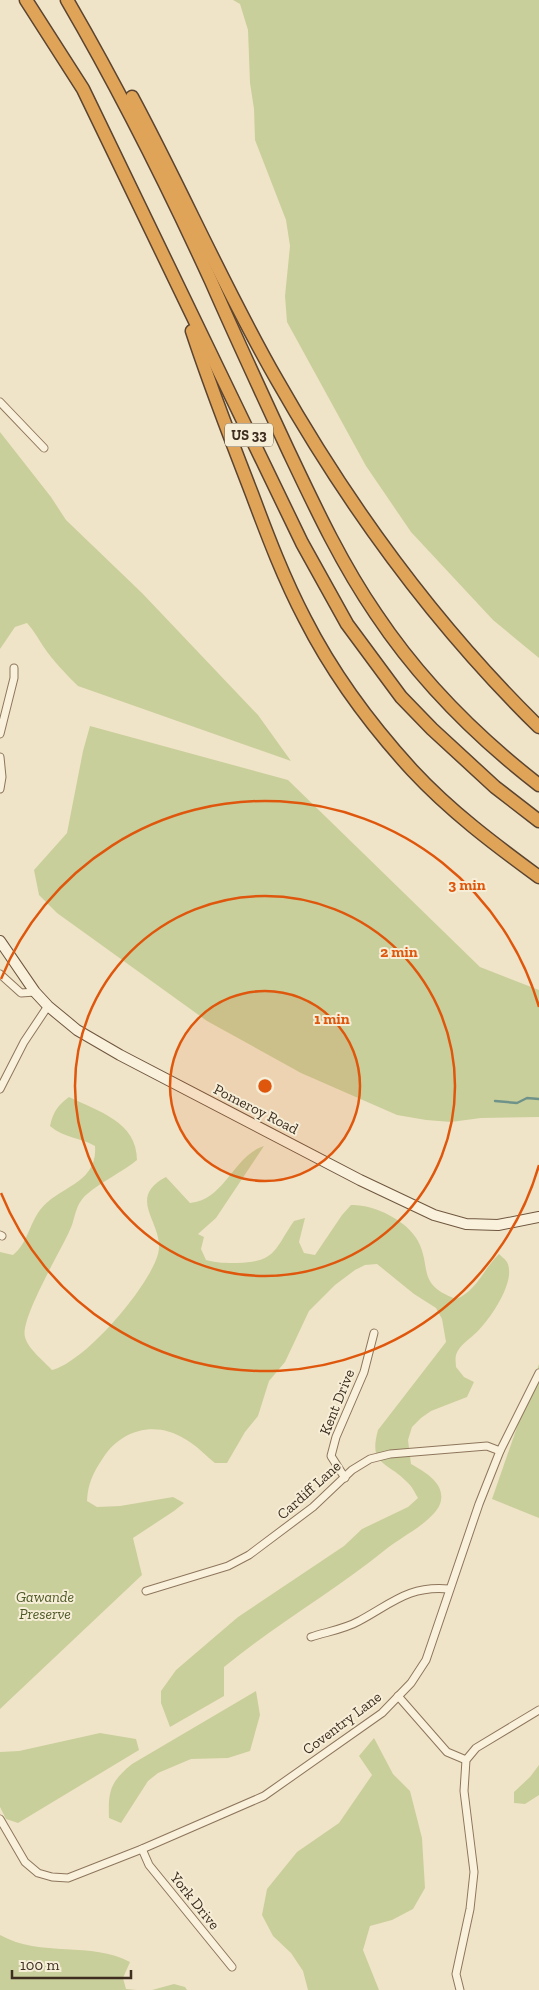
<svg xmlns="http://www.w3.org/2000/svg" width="539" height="1990" font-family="'Zilla Slab',serif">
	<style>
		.green { fill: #c9cf9b }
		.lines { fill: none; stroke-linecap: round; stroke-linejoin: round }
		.stream { stroke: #6f938a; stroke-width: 2.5 }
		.street-casing { stroke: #8d765c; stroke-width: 9 }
		.secondary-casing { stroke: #6f573f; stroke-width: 12 }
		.highway-casing { stroke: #5b4430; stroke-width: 15 }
		.street { stroke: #faf1dc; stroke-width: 7 }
		.secondary { stroke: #faf1dc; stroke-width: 10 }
		.highway { stroke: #e0a458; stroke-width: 12 }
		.ring { fill: none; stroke: #df570d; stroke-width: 2.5 }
		.labels { text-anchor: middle; stroke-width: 4; stroke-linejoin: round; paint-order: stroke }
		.shield { fill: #f7eed8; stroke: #756857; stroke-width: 1 }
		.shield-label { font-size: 14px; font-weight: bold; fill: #3d2e20 }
		.street-label { font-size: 15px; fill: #3d2e20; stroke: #f7eed8 }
		.park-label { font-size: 15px; font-style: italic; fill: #4d5a26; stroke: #f7eed8 }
		.centre { fill: #df570d; stroke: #f7eed8; stroke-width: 2.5 }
		.ring-label { font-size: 15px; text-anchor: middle; font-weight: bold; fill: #df570d; stroke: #f7eed8; stroke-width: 4; stroke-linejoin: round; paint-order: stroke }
	</style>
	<rect width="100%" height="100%" fill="#f0e4c8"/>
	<!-- green -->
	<g class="green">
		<polygon points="233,0 539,0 539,658 493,620 411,532 366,466 287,322 285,296 290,246 286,220 255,140 254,109 250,83 248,30 240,4"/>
		<path d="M0,432l51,65 15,23 76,73 116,122 33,46 -213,-75c-13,-13 -25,-25 -35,-40 -5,-8 -9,-15 -16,-23l-12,4 -15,22z"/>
		<polygon points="90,726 288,780 480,967 539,990 539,1117 481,1118 451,1122 426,1120 397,1115 301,1073 207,1021 57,913 39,895 34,870 67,833 83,751"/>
		<path d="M69,1097c29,14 68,25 68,63 -16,13 -35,21 -51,35 -12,11 -10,24 -17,37 -9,20 -49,87 -44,105 3,12 19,24 27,33 33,-8 97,-83 106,-116 8,-30 -34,-55 8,-77l24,26c35,-3 43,-47 74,-57l-48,72 -18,16 6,3 -3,12 5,11c11,3 20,3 31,3 39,-1 37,-13 57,-42l11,-3 -6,24 5,11 11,2 27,-40 9,-10c22,-1 56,15 67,36 14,27 -2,43 38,58 21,-8 27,-30 43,-45 2,2 7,6 8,8 10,19 -17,57 -30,70 -7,7 -18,13 -21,23 -1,4 0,9 0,12l8,10 10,5 -7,15 -36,14 -10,7 -9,9 -4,13 3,24c14,8 36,20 29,40 -7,18 -41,34 -55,46 -52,42 -110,75 -161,117v29l-54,31 -9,-24v-12l15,-21 62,-53 106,-71 18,-17 46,-22 10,-9c-3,-5 -6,-12 -11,-16 -20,-21 -39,-16 -29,-52l68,-88 -4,-23 -6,-11 -22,-14 -37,-30 -12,1 -10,5 -20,15 -26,26 -24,51 -16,19 -11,35 -13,16 -18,31h-12c-10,-8 -19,-18 -30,-24 -30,-19 -64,-9 -82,19 -10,15 -15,25 -16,43l10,6 23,-1 53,-9 11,6 -10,8 -41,27 9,37 -142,134v-457l13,3c14,-11 16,-30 27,-45 18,-24 58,-26 55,-64 -16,-9 -31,-8 -45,-20 3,-14 8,-21 19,-29z"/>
		<polygon points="539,1364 539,1518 492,1499"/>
		<path d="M256,1691l4,24 -10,36 -22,7 -37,1 -33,14 -10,8 -27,42 -12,-5c-1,-27 1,-36 23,-54z"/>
		<polygon points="100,1733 136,1739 139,1750 18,1823 6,1819 0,1807 0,1752 19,1751"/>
		<polygon points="374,1738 393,1774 410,1791 422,1838 425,1888 413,1909 392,1920 370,1926 363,1950 379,1990 308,1990 303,1971 291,1953 273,1936 262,1915 267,1889 297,1852 339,1823 372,1775 359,1756"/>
		<polygon points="539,1765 539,1795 525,1804 514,1803 514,1792 530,1777"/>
		<path d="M0,1935c41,23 92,6 130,27l-7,16 3,11 11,1h-137z"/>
		<polygon points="174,1984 185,1987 187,1990 152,1990"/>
	</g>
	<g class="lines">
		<!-- stream -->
		<polyline class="stream" points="495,1101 517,1103 527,1098 539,1099"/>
		<defs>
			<g id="street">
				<polyline points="0,402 44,448"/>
				<polyline points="0,734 14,678 14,668"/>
				<polyline points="0,757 2,777 0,789"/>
				<polyline points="0,974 21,993 35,992"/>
				<polyline points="0,1089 24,1042 48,1006"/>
				<polyline points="0,1235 2,1236"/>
				<polyline points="345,1478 331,1456 336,1437 364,1372 374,1333"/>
				<polyline points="146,1591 228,1566 249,1555 313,1507 352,1470 370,1459 390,1454 487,1446 500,1451"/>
				<path d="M311,1637c15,-5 34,-8 48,-16 32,-17 50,-36 90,-32"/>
				<polyline points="398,1696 447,1752 466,1760"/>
				<polyline points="0,1819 25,1862 38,1873 52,1877 68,1878 142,1849 264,1796 382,1713 411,1683 426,1660 479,1504 500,1451 539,1373"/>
				<polyline points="142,1849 149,1865 232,1967"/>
				<polyline points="460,1990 456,1974 470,1909 474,1872 464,1791 466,1760 476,1748 539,1710"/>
			</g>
			<polyline id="secondary" points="0,941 35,992 48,1006 77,1030 120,1055 360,1180 434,1215 466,1224 498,1225 539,1217"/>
			<g id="highway">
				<polyline points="26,0 83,89 302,543 347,624 401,697 432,729 495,787 539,821"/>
				<path d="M67,0c53,91 100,185 144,281 25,57 51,113 77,169 27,57 53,113 88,164 44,66 101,123 163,171"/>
				<path d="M132,97c50,93 92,191 145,283 72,127 158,245 262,347"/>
				<path d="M192,331c18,55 39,109 60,163 16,43 32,85 53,125 28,55 65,105 107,151 38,41 82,74 127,107"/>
			</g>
		</defs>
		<!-- street casing -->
		<use href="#street" class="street-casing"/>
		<!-- secondary casing -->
		<use href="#secondary" class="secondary-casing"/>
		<!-- highway casing -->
		<use href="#highway" class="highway-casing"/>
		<!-- street -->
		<use href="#street" class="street"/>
		<!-- secondary -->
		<use href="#secondary" class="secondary"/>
		<!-- highway -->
		<use href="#highway" class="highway"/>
	</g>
	<!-- distance rings -->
	<circle cx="265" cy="1086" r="95" fill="#df570d" fill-opacity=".12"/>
	<g class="ring">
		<circle cx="265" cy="1086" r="95"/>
		<circle cx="265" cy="1086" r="190"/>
		<path d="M539 1165A285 285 0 0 1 1 1193M1 979A285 285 0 0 1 539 1007"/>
	</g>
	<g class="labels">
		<!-- shield labels -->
		<rect class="shield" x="225" y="423.5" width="48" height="23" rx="4"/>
		<g class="shield-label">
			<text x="249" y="440">US 33</text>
		</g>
		<!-- street labels -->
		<g class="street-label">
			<text transform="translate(256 1109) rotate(27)" y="5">Pomeroy Road</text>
			<text transform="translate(337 1402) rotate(-68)" y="5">Kent Drive</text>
			<text transform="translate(309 1490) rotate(-42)" y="5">Cardiff Lane</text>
			<text transform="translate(342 1723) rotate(-37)" y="5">Coventry Lane</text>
			<text transform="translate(195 1901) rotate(51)" y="5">York Drive</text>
		</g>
		<!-- park labels -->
		<g class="park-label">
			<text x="45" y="1602">Gawande<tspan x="45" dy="17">Preserve</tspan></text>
		</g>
	</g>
	<circle cx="265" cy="1086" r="8" class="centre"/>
	<g class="ring-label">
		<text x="467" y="890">3 min</text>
		<text x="399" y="957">2 min</text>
		<text x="332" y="1024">1 min</text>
	</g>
	<!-- scale -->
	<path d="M12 1970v8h119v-8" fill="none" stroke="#3d2e20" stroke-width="2.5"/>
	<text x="20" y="1970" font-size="15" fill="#3d2e20" stroke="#f7eed8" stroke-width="4" paint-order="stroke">100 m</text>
</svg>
